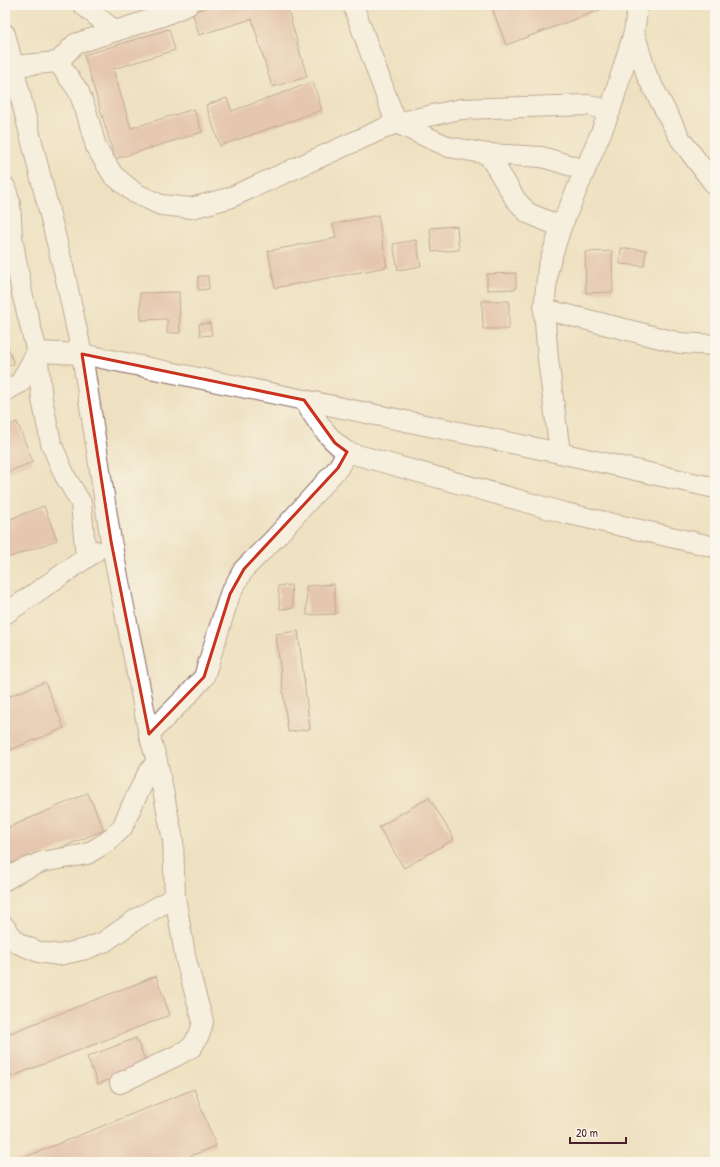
<svg xmlns="http://www.w3.org/2000/svg" width="720" height="1167" font-family="'Patrick Hand',sans-serif">
	<style>
		.building { fill: #daa498 }
		.lines { fill: none; stroke-linecap: round; stroke-linejoin: round }
		.minor-casing { stroke: #836360; stroke-width: 22 }
		.minor { stroke: #fff; stroke-width: 20 }
		.marked { fill: none; stroke: #c8321e; stroke-width: 3; stroke-linejoin: round }
	</style>
	<rect width="100%" height="100%" fill="#fbf7ec"/>
	<filter id="ink" filterUnits="userSpaceOnUse"><feTurbulence type="fractalNoise" baseFrequency=".025" numOctaves="2"/><feDisplacementMap in="SourceGraphic" scale="8" xChannelSelector="R" yChannelSelector="G"/><feConvolveMatrix kernelMatrix="1 2 1 2 8 2 1 2 1" color-interpolation-filters="sRGB"/></filter>
	<filter id="wash" filterUnits="userSpaceOnUse"><feTurbulence type="fractalNoise" baseFrequency=".012" numOctaves="4" result="noise"/><feDisplacementMap in="SourceGraphic" scale="16" xChannelSelector="R" yChannelSelector="G"/><feGaussianBlur stdDeviation="0.9" result="paint"/><feColorMatrix in="noise" values="0 0 0 0 0 0 0 0 0 0 0 0 0 0 0 0 0 1.4 0 .05"/><feComposite in="paint" operator="in"/></filter>
	<g filter="url(#wash)">
		<rect width="100%" height="100%" fill="#eee1c1"/>
		<g id="blocks">
			<!-- building -->
			<g class="building">
				<polygon points="214,5 293,5 294,8 288,10 307,77 272,87 252,19 199,35 192,12"/>
				<polygon points="491,5 509,5 507,11 522,5 601,5 602,9 506,45"/>
				<polygon points="169,29 175,50 113,69 131,128 194,109 202,132 115,159 84,55"/>
				<polygon points="313,82 322,110 220,146 206,105 227,98 232,111"/>
				<polygon points="378,215 387,267 275,288 268,251 336,238 333,224"/>
				<polygon points="457,226 459,250 432,252 430,228"/>
				<polygon points="416,240 421,266 398,270 393,244"/>
				<polygon points="621,248 646,250 644,266 620,264"/>
				<polygon points="612,251 613,292 586,293 585,252"/>
				<polygon points="516,273 516,289 487,290 487,274"/>
				<polygon points="198,276 208,276 209,289 198,290"/>
				<polygon points="179,292 180,333 167,333 167,319 141,320 140,293"/>
				<polygon points="482,301 509,301 509,329 483,329"/>
				<polygon points="210,323 212,335 200,336 199,324"/>
				<polygon points="5,339 14,364 5,367"/>
				<polygon points="17,422 33,462 5,473 5,427"/>
				<polygon points="44,506 57,540 5,559 5,521"/>
				<polygon points="334,584 336,614 307,615 306,586"/>
				<polygon points="291,585 293,608 280,609 278,586"/>
				<polygon points="298,631 310,729 288,732 276,634"/>
				<polygon points="45,682 64,728 5,752 5,698"/>
				<polygon points="88,793 104,830 5,871 5,829"/>
				<polygon points="429,797 454,839 404,868 379,827"/>
				<polygon points="156,976 170,1015 5,1079 5,1035"/>
				<polygon points="136,1038 147,1065 98,1084 87,1057"/>
				<polygon points="194,1089 216,1146 175,1162 13,1162"/>
			</g>
		</g>
	</g>
	<g filter="url(#ink)">
		<use href="#blocks" fill-opacity="0" stroke="#836360" stroke-width="1"/>
		<g class="lines">
			<defs>
				<g id="minor">
					<polyline points="83,5 115,31"/>
					<polyline points="353,5 396,123 449,147 488,154 542,157 585,170"/>
					<polyline points="634,32 647,76 681,140 715,185"/>
					<polyline points="5,34 65,275 82,354 111,541 149,734 157,761 173,840 175,897 186,960 203,1022 200,1033 192,1047 176,1056 120,1083"/>
					<polyline points="58,62 79,92 87,114 96,147 113,175 135,193 161,205 191,208 229,198 396,123 461,109 588,105 610,111"/>
					<polyline points="5,68 12,66 58,62 75,44 162,16 188,5"/>
					<polyline points="488,154 516,200 528,213 561,227"/>
					<polyline points="5,187 10,203 12,237 22,293 37,352 42,399 51,443 65,476 81,503 86,558"/>
					<polyline points="544,309 680,343 715,345"/>
					<polyline points="5,391 20,383 37,352 82,354 560,453 715,488"/>
					<path d="M304,400c12,20 23,38 43,52l218,61 150,34"/>
					<polyline points="560,453 548,359 544,309 548,268 561,227 610,111 634,32 638,5"/>
					<polyline points="5,614 96,551"/>
					<polyline points="149,734 189,694 204,677 230,594 244,569 275,538 338,468 347,452"/>
					<polyline points="5,880 20,871 42,862 87,854 107,842 122,828 133,803 147,775 157,761"/>
					<polyline points="5,927 17,943 39,952 59,955 86,949 104,942 138,918 175,897"/>
				</g>
			</defs>
			<!-- minor casing -->
			<use href="#minor" class="minor-casing"/>
			<!-- minor -->
			<use href="#minor" class="minor"/>
		</g>
	</g>
	<!-- marked area -->
	<path d="M0 0H720V1167H0ZM82,354l222,46 31,43 12,9 -9,16 -94,101 -14,25 -26,83 -55,57 -38,-193z" fill="#eee1c1" fill-opacity=".55" fill-rule="evenodd"/>
	<path class="marked" d="M82,354l222,46 31,43 12,9 -9,16 -94,101 -14,25 -26,83 -55,57 -38,-193z"/>
	<!-- margin -->
	<rect width="720" height="1167" fill="none" stroke="#fbf7ec" stroke-width="20"/>
	<!-- scale -->
	<path d="M570 1137v6h56v-6" fill="none" stroke="#4a1f2b" stroke-width="2"/>
	<text x="576" y="1137" font-size="12" fill="#4a1f2b" stroke="#fbf7ec" stroke-width="3" paint-order="stroke">20 m</text>
</svg>
